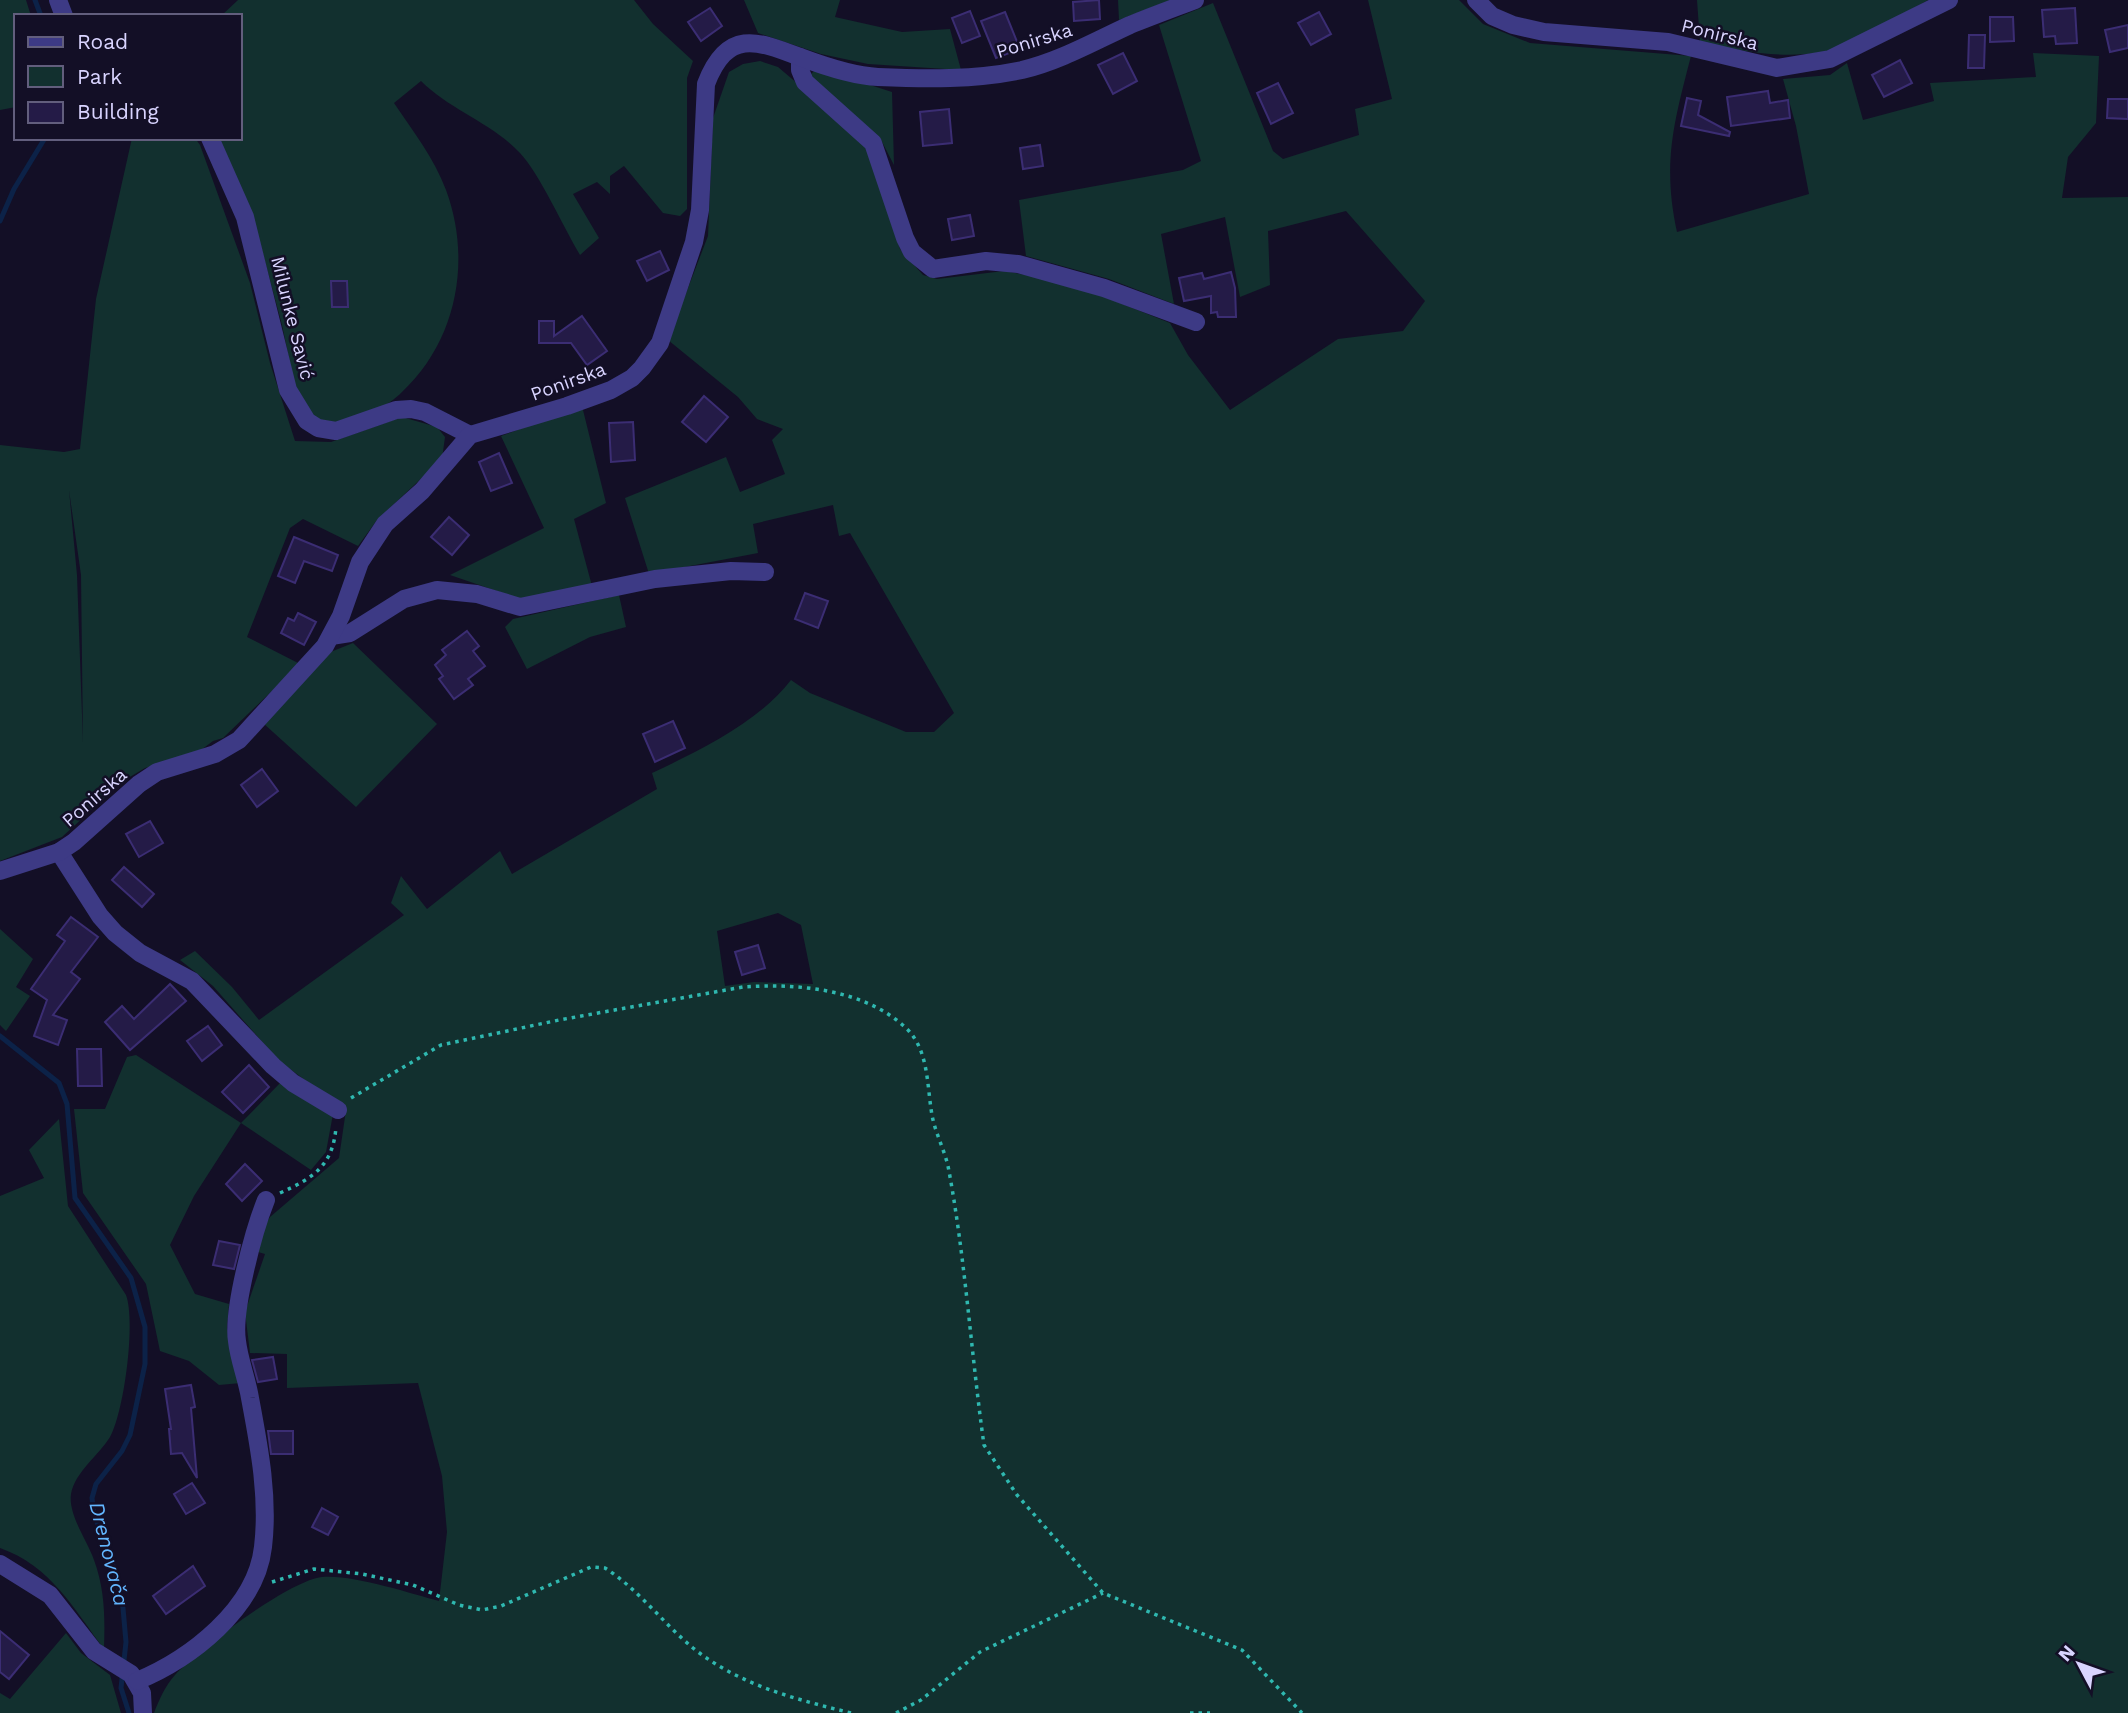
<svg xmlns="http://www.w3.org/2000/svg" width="2128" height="1713" font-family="'Work Sans',sans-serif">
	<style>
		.green { fill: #12302f; fill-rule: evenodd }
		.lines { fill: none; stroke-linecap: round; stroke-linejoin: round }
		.stream { stroke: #0c2248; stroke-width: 5 }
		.building { fill: #241b47; stroke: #3b2d73; stroke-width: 2 }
		.path { stroke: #2fb8b0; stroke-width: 3.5; stroke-dasharray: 3.5 5; stroke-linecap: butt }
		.minor { stroke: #3d3a85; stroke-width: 18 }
		.labels { text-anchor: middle; stroke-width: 5; stroke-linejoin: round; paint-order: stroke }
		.street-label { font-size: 19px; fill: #d9d4ff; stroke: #130f26 }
		.water-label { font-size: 21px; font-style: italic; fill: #62b6ff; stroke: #130f26 }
	</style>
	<rect width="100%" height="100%" fill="#130f26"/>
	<!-- green -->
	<g class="green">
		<polygon points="0,0 26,0 31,16 16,16 16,107 0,110"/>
		<path d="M238,0h396l19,24 40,37 -6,17v131l-7,7 -17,-3 -39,-47 -14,10v18l-13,-12 -24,12 26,44 -19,17c-16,-27 -41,-82 -60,-102 -28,-30 -70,-43 -99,-72l-27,22c19,28 40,55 52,87 26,70 11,151 -44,202 -14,14 -41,29 -61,32 -8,1 -19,-4 -26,-5l-19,-27 -14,-67 -26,-97 -37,-90h21v-122h-19z"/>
		<polygon points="744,0 840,0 835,17 902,32 950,29 961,70 868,64 821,54 758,33"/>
		<polygon points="1118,0 1171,0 1119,20"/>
		<path d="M1368,0h91l24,24 47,19 161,13c-17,66 -29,107 -14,176l132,-38 -13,-68 -13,-47 47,-4 17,-12 16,57 71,-19 -4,-18 106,-6 -3,-24 66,3 -3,67 -28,34 -6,41 66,-1v1516h-1974c5,-13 11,-27 21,-38 24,-26 113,-94 147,-98 29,-3 88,16 117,24l8,-69 -5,-56 -24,-93 -131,5v-34l-37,-1 -5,-41 20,-58 -7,-2 3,-21 9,-14 69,-59 7,-48 -67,-49 -66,-75 -33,-26 15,-9 37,36 27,33 145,-105 -13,-12 10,-27 26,33 73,-58 12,23 145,-85 -5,-16c47,-22 107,-51 139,-93l19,13 96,39h28l20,-19 -104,-180 -11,3 -6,-31 -80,19 5,29 -89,17 -19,7 -25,-79 101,-41 14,35 45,-18 -13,-34 11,-11 -26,-10 -19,-22 -70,-57 40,-104 5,-118 16,-46 14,-8 17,-3 18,6 85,72 14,32 23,78 23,26 14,4 67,-8 66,12 100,40 18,32 42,55 108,-71 65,-8 22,-30 -79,-90 -78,20 2,54 -30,12 -15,-80 -64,17 13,70 -65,-25 -83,-23 -7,-56 164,-30 18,-9 -42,-136 54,-22 60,148 10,8 76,-24 -4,-26 37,-10zM778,913l23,12 12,59 -59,-2 -29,4 -8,-55z"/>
		<path d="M1697,0h231c-22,13 -82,48 -106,52 -42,7 -81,-1 -122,-10z"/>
		<polygon points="817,68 892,92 894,165 881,140 808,77"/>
		<path d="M132,138h63l5,7 50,138 20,80 25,78 36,1 71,-25 35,10 8,10 -3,22 -65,61 -19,26 -55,-27 -13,9 -43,109 53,27 -77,74 -10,3 -16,12 -52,15 -22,13 -61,56 -62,24v-416l64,7 16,-3 16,-150zM69,490l12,85 2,168 -6,-168z"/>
		<polygon points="582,406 606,503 574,519 592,586 520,599 450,575 544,528 501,436"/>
		<polygon points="619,595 626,627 590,637 527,669 505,627 513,619"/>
		<polygon points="353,643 437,724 356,807 263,723 328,653"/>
		<polygon points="0,929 33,959 16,987 30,996 6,1031 0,1025"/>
		<polygon points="136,1055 241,1123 282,1081 333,1114 326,1152 311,1170 241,1123 194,1196 170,1245 195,1294 229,1304 227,1328 241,1383 219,1385 189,1361 160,1351 146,1284 83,1193 74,1109 105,1109 127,1057"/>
		<path d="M59,1119l9,87 58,89c10,27 -2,117 -16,142 -11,18 -35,35 -39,57 -3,21 16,46 23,66 11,30 11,58 10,89 -30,-40 -53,-83 -104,-101v-352l44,-18 -15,-28z"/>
		<polygon points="66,1633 81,1653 110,1675 121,1713 0,1713 0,1693 10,1699"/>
	</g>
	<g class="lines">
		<!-- stream -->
		<g class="stream">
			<polyline points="35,0 41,16"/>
			<polyline points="0,221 14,189 45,138"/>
			<polyline points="0,1036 59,1083 67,1104 75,1198 131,1278 145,1327 145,1364 130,1435 122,1451 96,1484 92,1498 94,1515 110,1553 123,1608 126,1642 121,1688 129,1713"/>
		</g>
	</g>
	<!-- building -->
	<g class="building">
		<polygon points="1099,0 1100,19 1074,21 1073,2"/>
		<polygon points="710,8 722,26 701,41 688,22"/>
		<polygon points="2075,8 2077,43 2056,44 2055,36 2044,37 2042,10"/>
		<polygon points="970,11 980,36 962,43 952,18"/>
		<polygon points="1005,12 1020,49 996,58 981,21"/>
		<polygon points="1319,12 1331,34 1311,45 1298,23"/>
		<polygon points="1990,17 2013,17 2014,41 1990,42"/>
		<polygon points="2128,25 2128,48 2110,52 2105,30"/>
		<polygon points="1969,35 1985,35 1984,68 1968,68"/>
		<polygon points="1123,53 1137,81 1113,94 1098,65"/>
		<polygon points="1900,60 1912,83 1884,97 1872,75"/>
		<polygon points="1278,83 1293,113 1271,124 1257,93"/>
		<polygon points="1768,91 1770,103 1788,100 1790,118 1731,126 1727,97"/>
		<polygon points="1687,98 1701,101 1698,115 1730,132 1729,136 1681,126"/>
		<polygon points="2108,99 2128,99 2128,119 2107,118"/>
		<polygon points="949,109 952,143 923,146 920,112"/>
		<polygon points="1040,145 1043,166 1023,169 1020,148"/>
		<polygon points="970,215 974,236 952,240 948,219"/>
		<polygon points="660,251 669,270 647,281 637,261"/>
		<polygon points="1231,272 1235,288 1236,317 1218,317 1217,312 1211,313 1211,296 1184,301 1179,278 1202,273 1204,279"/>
		<polygon points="331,281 347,281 348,307 332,307"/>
		<polygon points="582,316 607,351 587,365 571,343 539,343 539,321 554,321 554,336"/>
		<polygon points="704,396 728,417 706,442 682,422"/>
		<polygon points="633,422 635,460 611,462 609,423"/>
		<polygon points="499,453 512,483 491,491 479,462"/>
		<polygon points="449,517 469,535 452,555 431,537"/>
		<polygon points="294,537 338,555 332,571 304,561 295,583 278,576"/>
		<polygon points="805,593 828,601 818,628 795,619"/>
		<polygon points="298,613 316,622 304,645 281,633 288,618 294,621"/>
		<polygon points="467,631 479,646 473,651 485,666 468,679 473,685 454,699 439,679 443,676 435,665 446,655 442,650"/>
		<polygon points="673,721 685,748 655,762 643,734"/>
		<polygon points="262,769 278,791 257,807 241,785"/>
		<polygon points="150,821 163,843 139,857 126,834"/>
		<polygon points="124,867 154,894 142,907 112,880"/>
		<polygon points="71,917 98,937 71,972 80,979 53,1015 67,1020 58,1045 34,1036 47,1000 31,989 65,941 57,935"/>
		<polygon points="758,945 765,968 742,975 735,952"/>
		<polygon points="170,984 186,1001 130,1050 105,1022 122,1006 134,1019"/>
		<polygon points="208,1026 222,1045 202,1061 187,1041"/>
		<polygon points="77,1049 101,1049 102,1086 78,1086"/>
		<polygon points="249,1065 269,1087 243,1113 222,1092"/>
		<polygon points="245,1164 262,1181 242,1201 226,1184"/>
		<polygon points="219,1241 240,1245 234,1269 213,1265"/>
		<polygon points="273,1357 277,1379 258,1382 252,1360"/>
		<polygon points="191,1385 195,1407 191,1408 197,1478 182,1453 171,1454 169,1429 171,1429 165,1389"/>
		<polygon points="268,1431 293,1431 293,1454 271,1454"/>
		<polygon points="192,1483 205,1503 186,1514 174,1494"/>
		<polygon points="322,1508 338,1517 328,1535 312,1527"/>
		<polygon points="193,1566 205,1586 166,1614 153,1596"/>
		<polygon points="0,1631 29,1655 9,1679 0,1672"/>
	</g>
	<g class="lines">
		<!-- path -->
		<g class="path">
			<path d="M351,1098l90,-53 118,-25 184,-33c54,-4 124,2 165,43 21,22 19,57 24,85 3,17 12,34 16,51 17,89 23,187 36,279l33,50 86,98 139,57 60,63"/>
			<path d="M280,1193c33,-15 53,-27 56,-66"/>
			<path d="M272,1582l42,-13 48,5 51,11 46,20 23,5 19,-4 90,-39 14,1c33,21 58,55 88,80 46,37 102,51 158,65"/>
			<polyline points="896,1713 921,1700 980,1652 1103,1593"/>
			<polyline points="1190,1713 1210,1713"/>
		</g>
		<!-- minor -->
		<g class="minor">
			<polyline points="58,0 64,16"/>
			<polyline points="1476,0 1492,16 1513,25 1544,32 1668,42 1777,68 1830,59 1949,0"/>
			<polyline points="800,57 800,70 805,82 873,143 905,238 912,252 933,269 986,261 1018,264 1104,288 1196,322"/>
			<polyline points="210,138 245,217 288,390 307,421 318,428 336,431 396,410 411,409 425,412 470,435"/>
			<polyline points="331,636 350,633 404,599 437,590 477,594 520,607 655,579 731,571 765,572"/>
			<polyline points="59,852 100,916 115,933 140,953 192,981 273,1066 293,1083 338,1110"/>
			<path d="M0,871l59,-19 15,-10 65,-58 18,-12 58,-18 24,-14 86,-94 16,-30 19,-54 25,-38 37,-33 48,-56 97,-29 44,-16 21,-12 10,-10 18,-25 34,-101 6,-32 6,-126c21,-55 50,-44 94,-27 24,9 53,19 78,20 47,2 97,3 144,-7 38,-9 73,-29 108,-45 22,-9 44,-17 65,-25"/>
			<polyline points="0,1564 50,1595 94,1651 131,1674 142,1693 143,1713"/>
			<path d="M137,1681c53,-22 119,-72 126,-134 6,-50 -4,-101 -13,-149 -3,-19 -11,-38 -13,-57 -5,-31 17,-111 29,-141"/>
		</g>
	</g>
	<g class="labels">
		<!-- street labels -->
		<g class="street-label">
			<text transform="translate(1720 34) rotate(14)" y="7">Ponirska</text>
			<text transform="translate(1034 40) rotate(-17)" y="7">Ponirska</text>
			<text transform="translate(293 318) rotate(76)" y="7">Milunke Savić</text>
			<text transform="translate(568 381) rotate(-20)" y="7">Ponirska</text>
			<text transform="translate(94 797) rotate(-41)" y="7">Ponirska</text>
		</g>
		<!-- water labels -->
		<g class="water-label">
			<text transform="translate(109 1554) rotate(76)" y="7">Drenovača</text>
		</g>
	</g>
	<!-- legend -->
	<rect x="14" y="14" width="228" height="126" fill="#130f26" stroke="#625e7d" stroke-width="2"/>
	<rect x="28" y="37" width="35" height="10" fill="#3d3a85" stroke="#625e7d" stroke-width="2"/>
	<text x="77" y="49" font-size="21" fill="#d9d4ff">Road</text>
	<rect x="28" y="66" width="35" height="21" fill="#12302f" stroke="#625e7d" stroke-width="2"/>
	<text x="77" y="84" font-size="21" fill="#d9d4ff">Park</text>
	<rect x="28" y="102" width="35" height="21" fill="#241b47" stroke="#625e7d" stroke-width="2"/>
	<text x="77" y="119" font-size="21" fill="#d9d4ff">Building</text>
	<!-- north arrow -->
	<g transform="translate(2079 1664) rotate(311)" stroke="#130f26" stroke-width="5" paint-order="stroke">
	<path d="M0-5L12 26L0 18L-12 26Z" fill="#d9d4ff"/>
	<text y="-10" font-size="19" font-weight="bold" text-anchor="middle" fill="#d9d4ff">N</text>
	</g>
</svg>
